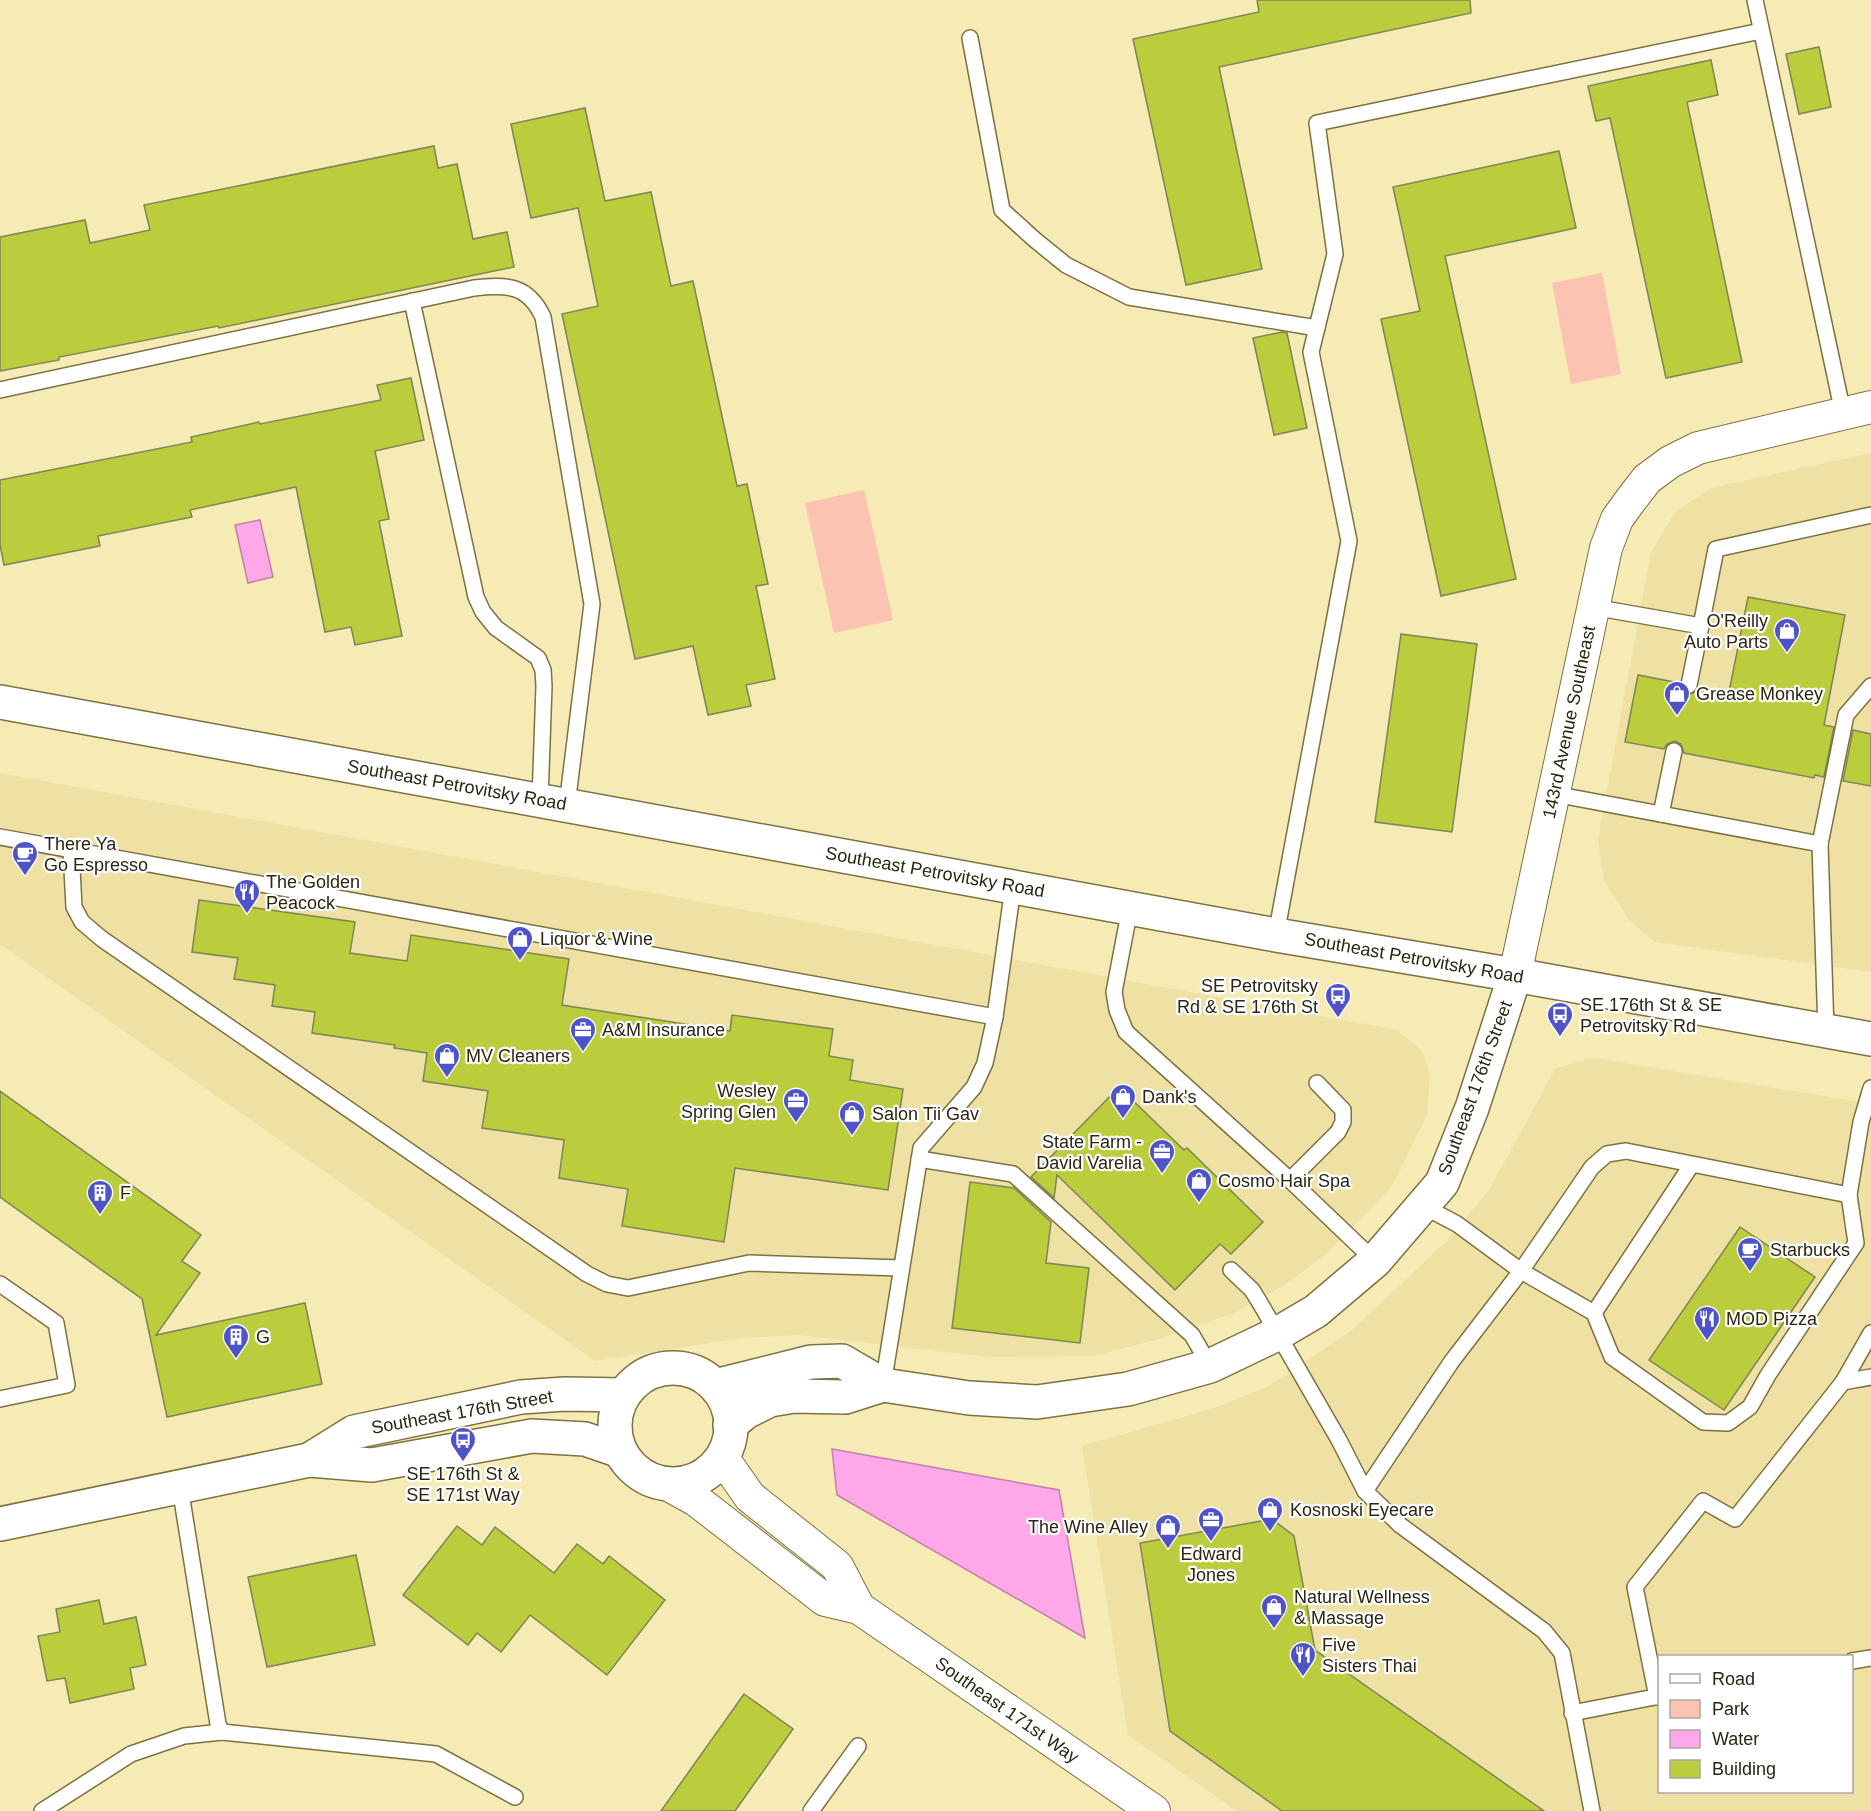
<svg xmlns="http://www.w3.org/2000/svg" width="1871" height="1811" font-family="Arial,sans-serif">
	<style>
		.built { fill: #efe1a4; fill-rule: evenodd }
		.green { fill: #fcc2b2 }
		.water { fill: #ffa8e9; stroke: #bf81a8; stroke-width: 1.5 }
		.building { fill: #bbcc3d; stroke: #7d8555; stroke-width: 1.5 }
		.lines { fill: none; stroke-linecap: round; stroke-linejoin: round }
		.service-casing { stroke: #7d7140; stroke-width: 18 }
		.minor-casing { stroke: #7d7140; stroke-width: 34 }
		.tertiary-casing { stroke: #7d7140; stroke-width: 36 }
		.secondary-casing { stroke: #7d7140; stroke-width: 36 }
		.service { stroke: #fff; stroke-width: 15 }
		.minor { stroke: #fff; stroke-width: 32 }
		.tertiary { stroke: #fff; stroke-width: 33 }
		.secondary { stroke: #fff; stroke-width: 33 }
		.labels { text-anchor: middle; stroke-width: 4.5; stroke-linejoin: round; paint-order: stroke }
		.poi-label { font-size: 18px; fill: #2b2612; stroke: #fff; text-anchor: start }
		.street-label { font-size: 18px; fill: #2b2612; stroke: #fff }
	</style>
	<rect width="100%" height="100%" fill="#f6eab5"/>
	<!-- built -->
	<g class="built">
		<polygon points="1871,453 1871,972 1655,942 1629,920 1604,880 1598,839 1651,552 1675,512 1711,488"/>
		<polygon points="0,773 1397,1030 1423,1052 1430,1075 1427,1115 1392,1187 1325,1255 1284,1285 1232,1314 1159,1339 1094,1356 990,1357 799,1335 742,1338 595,1361 0,944"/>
		<path d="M1594,1058l277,46v707h-634l-109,-76 -46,-289 133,-38 54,-22 83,-56 94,-88 43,-52 67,-122zM1660,1656h192v136h-192z"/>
	</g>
	<!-- green -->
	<g class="green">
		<polygon points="1602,273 1621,374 1571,384 1552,283"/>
		<polygon points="864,490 893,620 834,633 805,503"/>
	</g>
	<!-- water -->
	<g class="water">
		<polygon points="260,520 273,577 248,583 235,525"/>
		<polygon points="832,1449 1059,1490 1085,1638 837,1495"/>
	</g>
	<!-- building -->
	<g class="building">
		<polygon points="1257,0 1470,0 1471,13 1219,67 1262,269 1186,285 1133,39 1259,12"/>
		<polygon points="1819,47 1831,107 1799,114 1786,54"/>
		<polygon points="1711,60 1718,95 1687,102 1742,362 1666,378 1610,118 1596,121 1588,86"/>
		<polygon points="585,108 605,201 651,192 671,286 693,281 737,486 747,484 768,584 756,586 775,679 746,685 751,706 708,715 693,646 635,659 562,314 598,306 578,208 531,218 511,124"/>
		<polygon points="434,146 438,168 457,164 473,239 507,232 514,267 219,328 218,326 59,357 59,360 0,371 0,237 85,220 90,243 150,230 144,205"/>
		<polygon points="1559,151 1576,228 1445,256 1516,579 1441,596 1381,319 1420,311 1393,187"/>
		<polygon points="1282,332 1287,333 1307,428 1274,435 1253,338"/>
		<polygon points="411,378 424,440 375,451 389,519 379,521 402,636 355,645 351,627 325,632 296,487 190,510 192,517 98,536 100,546 4,565 0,545 0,480 192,442 191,437 259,422 260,424 381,400 377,385"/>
		<polygon points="1748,597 1845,615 1824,725 1834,727 1824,777 1815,775 1814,778 1684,753 1681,744 1675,741 1667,744 1664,749 1625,742 1638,675 1679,683 1682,692 1688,695 1696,692 1699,687 1729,692"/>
		<polygon points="1401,634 1477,644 1452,832 1375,822"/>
		<polygon points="1853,730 1871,734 1871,786 1843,781"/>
		<polygon points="199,900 355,922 350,953 407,961 411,935 569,959 562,1005 730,1031 732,1015 833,1029 829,1056 853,1060 850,1080 903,1089 888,1190 735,1168 724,1242 622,1226 628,1189 559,1178 564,1140 482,1128 488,1091 423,1081 427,1053 394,1048 395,1045 312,1033 315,1012 272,1006 275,985 234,979 238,958 192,952"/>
		<polygon points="1119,1087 1184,1150 1187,1148 1263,1222 1231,1254 1220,1244 1175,1290 1057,1175 1054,1198 1031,1177"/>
		<polygon points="0,1091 201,1235 182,1261 200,1273 156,1335 305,1303 322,1384 167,1417 142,1299 0,1197"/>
		<polygon points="970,1182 1014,1188 1051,1222 1046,1263 1089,1268 1080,1343 952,1328"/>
		<polygon points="1740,1227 1815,1277 1724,1410 1649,1360"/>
		<polygon points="1272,1519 1294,1536 1315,1650 1544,1811 1282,1811 1170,1731 1140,1543"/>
		<polygon points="457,1526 482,1545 495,1527 554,1573 577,1544 603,1564 609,1556 665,1600 607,1675 530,1615 501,1652 477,1633 468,1645 403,1595"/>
		<polygon points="356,1555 375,1645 267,1667 248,1577"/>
		<polygon points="99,1600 104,1624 136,1617 146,1665 130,1668 134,1689 70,1703 65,1678 47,1681 38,1636 60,1632 56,1609"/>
		<polygon points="744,1694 793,1729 735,1811 661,1811"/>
	</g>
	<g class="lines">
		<defs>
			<g id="service">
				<polyline points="1755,0 1843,413"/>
				<polyline points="970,38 1002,210 1034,239 1066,265 1129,297 1317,328"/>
				<polyline points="412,301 476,597 483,612 496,628 538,658 543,670 544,686 540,800"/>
				<path d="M0,390l474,-102c33,-4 54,-3 69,29l49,287 -25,201"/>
				<polyline points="1593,607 1701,626 1716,549 1871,515"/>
				<polyline points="1689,685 1701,626"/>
				<polyline points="1554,794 1820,844"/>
				<polyline points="1661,814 1674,751"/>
				<polyline points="0,837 995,1017"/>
				<polyline points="71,850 74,907 82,922 102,939 587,1274 607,1284 628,1288 749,1263 901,1268"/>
				<polyline points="1130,908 1114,992 1117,1010 1126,1032 1290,1180 1375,1261"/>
				<polyline points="1276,935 1349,541 1311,352 1335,254 1317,123 1761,31"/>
				<polyline points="1826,1031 1820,844 1846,715 1871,686"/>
				<polyline points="919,1159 1013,1174 1192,1335 1210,1366"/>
				<polyline points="1692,1164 1594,1313 1521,1271 1592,1167 1607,1154 1626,1151 1849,1195 1861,1122 1871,1088"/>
				<polyline points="1290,1180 1338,1132 1343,1122 1343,1110 1317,1083"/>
				<polyline points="1231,1270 1252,1290 1260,1303 1339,1440 1365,1491 1400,1525 1544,1631 1562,1653 1592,1811"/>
				<polyline points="0,1284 56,1323 67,1385 0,1399"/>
				<polyline points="1594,1313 1612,1357 1703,1422 1728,1423 1750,1407 1768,1375 1856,1243 1849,1195"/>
				<polyline points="1843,1382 1871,1333"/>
				<polyline points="883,1385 921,1148 974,1087 985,1063 995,1017 1013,887"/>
				<polyline points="180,1487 218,1724 222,1732"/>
				<polyline points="1365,1491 1452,1361 1521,1271 1457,1224 1423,1206"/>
				<polyline points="1852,1661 1871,1658"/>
				<polyline points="1657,1697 1635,1587 1703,1501 1735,1519 1843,1382 1871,1377"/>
				<polyline points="1572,1713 1660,1696"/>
				<polyline points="42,1811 131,1754 184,1736 222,1732 436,1754 515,1797"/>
				<polyline points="811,1811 858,1746"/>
			</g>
			<g id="minor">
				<polyline points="1515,975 1606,548 1617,519 1630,501 1647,479 1670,462 1698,448 1871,407"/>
				<polyline points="722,1457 750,1497 837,1566 859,1608"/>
				<polyline points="667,1484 696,1500 825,1600 859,1608 1154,1811"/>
			</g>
			<g id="tertiary">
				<circle cx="673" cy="1426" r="58"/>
				<polyline points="715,1386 811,1362 842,1361 883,1385 969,1398 1037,1402 1128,1389 1210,1366 1277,1334 1316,1311 1375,1261 1442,1183 1472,1108 1515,975"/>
				<polyline points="730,1425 746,1412 770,1400 794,1396 845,1397 883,1385"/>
				<polyline points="309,1460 354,1432 521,1397 565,1394 624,1395"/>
				<polyline points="0,1524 309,1460 372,1465 532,1436 585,1439 620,1451"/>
			</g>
			<polyline id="secondary" points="0,702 1276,935 1515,975 1871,1039"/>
		</defs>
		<!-- service casing -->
		<use href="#service" class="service-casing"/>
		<!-- minor casing -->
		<use href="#minor" class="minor-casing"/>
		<!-- tertiary casing -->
		<use href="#tertiary" class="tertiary-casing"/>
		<!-- secondary casing -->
		<use href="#secondary" class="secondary-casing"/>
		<!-- service -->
		<use href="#service" class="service"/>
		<!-- minor -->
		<use href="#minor" class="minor"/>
		<!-- tertiary -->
		<use href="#tertiary" class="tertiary"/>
		<!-- secondary -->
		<use href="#secondary" class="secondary"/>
	</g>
	<!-- icons -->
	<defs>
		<symbol id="shop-pin" viewBox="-11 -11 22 30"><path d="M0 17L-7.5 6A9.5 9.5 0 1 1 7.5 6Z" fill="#4e53c9" stroke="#fff"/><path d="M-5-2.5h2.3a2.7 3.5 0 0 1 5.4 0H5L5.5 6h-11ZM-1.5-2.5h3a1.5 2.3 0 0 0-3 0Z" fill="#fff"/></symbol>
		<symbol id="cafe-pin" viewBox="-11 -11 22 30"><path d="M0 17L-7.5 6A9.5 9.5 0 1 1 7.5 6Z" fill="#4e53c9" stroke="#fff"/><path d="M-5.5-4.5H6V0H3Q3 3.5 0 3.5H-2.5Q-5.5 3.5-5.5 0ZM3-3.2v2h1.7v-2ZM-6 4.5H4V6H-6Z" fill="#fff"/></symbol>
		<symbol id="restaurant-pin" viewBox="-11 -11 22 30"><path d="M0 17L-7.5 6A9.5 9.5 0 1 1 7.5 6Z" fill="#4e53c9" stroke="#fff"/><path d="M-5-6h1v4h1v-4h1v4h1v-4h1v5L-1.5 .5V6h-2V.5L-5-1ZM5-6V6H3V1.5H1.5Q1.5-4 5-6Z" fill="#fff"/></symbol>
		<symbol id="bus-pin" viewBox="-11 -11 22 30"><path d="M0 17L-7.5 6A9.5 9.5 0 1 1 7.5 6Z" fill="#4e53c9" stroke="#fff"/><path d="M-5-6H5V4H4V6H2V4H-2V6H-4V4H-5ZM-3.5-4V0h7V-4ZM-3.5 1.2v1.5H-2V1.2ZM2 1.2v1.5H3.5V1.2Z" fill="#fff"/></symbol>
		<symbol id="office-pin" viewBox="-11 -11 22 30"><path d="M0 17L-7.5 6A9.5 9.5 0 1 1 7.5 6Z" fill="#4e53c9" stroke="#fff"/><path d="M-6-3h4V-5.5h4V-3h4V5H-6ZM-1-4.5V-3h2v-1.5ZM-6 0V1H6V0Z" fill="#fff"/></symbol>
		<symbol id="building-pin" viewBox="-11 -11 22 30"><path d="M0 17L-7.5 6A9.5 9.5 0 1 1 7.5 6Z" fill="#4e53c9" stroke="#fff"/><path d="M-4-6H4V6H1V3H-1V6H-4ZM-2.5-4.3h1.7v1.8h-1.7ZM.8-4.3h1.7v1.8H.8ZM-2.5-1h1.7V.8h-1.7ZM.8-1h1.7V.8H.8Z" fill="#fff"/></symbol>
	</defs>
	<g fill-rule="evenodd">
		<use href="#shop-pin" x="1772" y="616" width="30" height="40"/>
		<use href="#shop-pin" x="1662" y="679" width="30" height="40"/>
		<use href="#cafe-pin" x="10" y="839" width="30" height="40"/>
		<use href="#restaurant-pin" x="232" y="877" width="30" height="40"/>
		<use href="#shop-pin" x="505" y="924" width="30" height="40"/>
		<use href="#bus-pin" x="1323" y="981" width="30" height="40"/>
		<use href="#bus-pin" x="1545" y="1000" width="30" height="40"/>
		<use href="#office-pin" x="568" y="1015" width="30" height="40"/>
		<use href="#shop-pin" x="432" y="1041" width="30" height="40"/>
		<use href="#shop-pin" x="1108" y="1082" width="30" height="40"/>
		<use href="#office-pin" x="781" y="1086" width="30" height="40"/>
		<use href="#shop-pin" x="837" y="1099" width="30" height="40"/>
		<use href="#office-pin" x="1147" y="1137" width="30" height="40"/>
		<use href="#shop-pin" x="1184" y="1166" width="30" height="40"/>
		<use href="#building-pin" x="85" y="1178" width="30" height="40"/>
		<use href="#cafe-pin" x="1735" y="1235" width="30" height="40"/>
		<use href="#restaurant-pin" x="1692" y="1304" width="30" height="40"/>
		<use href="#building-pin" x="221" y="1322" width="30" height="40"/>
		<use href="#bus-pin" x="448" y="1425" width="30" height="40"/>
		<use href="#shop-pin" x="1255" y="1495" width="30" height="40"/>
		<use href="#office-pin" x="1196" y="1505" width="30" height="40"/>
		<use href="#shop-pin" x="1153" y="1512" width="30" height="40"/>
		<use href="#shop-pin" x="1259" y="1592" width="30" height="40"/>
		<use href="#restaurant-pin" x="1288" y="1640" width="30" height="40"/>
	</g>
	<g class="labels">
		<!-- poi labels -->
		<g class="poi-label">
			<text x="1768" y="627" text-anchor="end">O'Reilly<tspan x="1768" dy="21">Auto Parts</tspan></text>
			<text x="1696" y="700">Grease Monkey</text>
			<text x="44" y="850">There Ya<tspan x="44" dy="21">Go Espresso</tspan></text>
			<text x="266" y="888">The Golden<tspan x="266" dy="21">Peacock</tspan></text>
			<text x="540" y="945">Liquor &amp; Wine</text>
			<text x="1318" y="992" text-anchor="end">SE Petrovitsky<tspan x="1318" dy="21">Rd &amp; SE 176th St</tspan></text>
			<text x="1580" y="1011">SE 176th St &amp; SE<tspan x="1580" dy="21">Petrovitsky Rd</tspan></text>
			<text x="602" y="1036">A&amp;M Insurance</text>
			<text x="466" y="1062">MV Cleaners</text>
			<text x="776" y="1097" text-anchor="end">Wesley<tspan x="776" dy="21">Spring Glen</tspan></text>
			<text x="1142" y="1103">Dank's</text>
			<text x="872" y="1120">Salon Tii Gav</text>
			<text x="1142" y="1148" text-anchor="end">State Farm -<tspan x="1142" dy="21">David Varelia</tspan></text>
			<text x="1218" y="1187">Cosmo Hair Spa</text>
			<text x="120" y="1199">F</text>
			<text x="1770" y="1256">Starbucks</text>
			<text x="1726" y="1325">MOD Pizza</text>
			<text x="256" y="1343">G</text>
			<text x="463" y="1480" text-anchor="middle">SE 176th St &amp;<tspan x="463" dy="21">SE 171st Way</tspan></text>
			<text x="1290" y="1516">Kosnoski Eyecare</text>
			<text x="1148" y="1533" text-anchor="end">The Wine Alley</text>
			<text x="1211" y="1560" text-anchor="middle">Edward<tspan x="1211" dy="21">Jones</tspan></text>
			<text x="1294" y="1603">Natural Wellness<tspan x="1294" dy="21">&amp; Massage</tspan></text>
			<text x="1322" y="1651">Five<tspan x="1322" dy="21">Sisters Thai</tspan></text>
		</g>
		<!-- street labels -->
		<g class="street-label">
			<text transform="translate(1569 722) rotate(-78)" y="6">143rd Avenue Southeast</text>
			<text transform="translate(457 785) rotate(10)" y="6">Southeast Petrovitsky Road</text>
			<text transform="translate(935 872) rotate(10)" y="6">Southeast Petrovitsky Road</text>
			<text transform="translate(1414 958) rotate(10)" y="6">Southeast Petrovitsky Road</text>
			<text transform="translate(1475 1088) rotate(-70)" y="6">Southeast 176th Street</text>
			<text transform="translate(462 1412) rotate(-10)" y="6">Southeast 176th Street</text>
			<text transform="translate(1007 1710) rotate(35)" y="6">Southeast 171st Way</text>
		</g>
	</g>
	<!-- legend -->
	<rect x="1658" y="1655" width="195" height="138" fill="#ffffff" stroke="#aaa8a0" stroke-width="1.5"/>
	<rect x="1670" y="1674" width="30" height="9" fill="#ffffff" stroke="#aaa8a0" stroke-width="1.5"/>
	<text x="1712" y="1685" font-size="18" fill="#2b2612">Road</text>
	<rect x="1670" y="1700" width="30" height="18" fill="#fcc2b2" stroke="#aaa8a0" stroke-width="1.5"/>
	<text x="1712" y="1715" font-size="18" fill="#2b2612">Park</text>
	<rect x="1670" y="1730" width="30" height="18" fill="#ffa8e9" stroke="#aaa8a0" stroke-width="1.5"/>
	<text x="1712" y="1745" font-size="18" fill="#2b2612">Water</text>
	<rect x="1670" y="1760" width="30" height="18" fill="#bbcc3d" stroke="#aaa8a0" stroke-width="1.5"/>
	<text x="1712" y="1775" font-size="18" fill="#2b2612">Building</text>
</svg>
